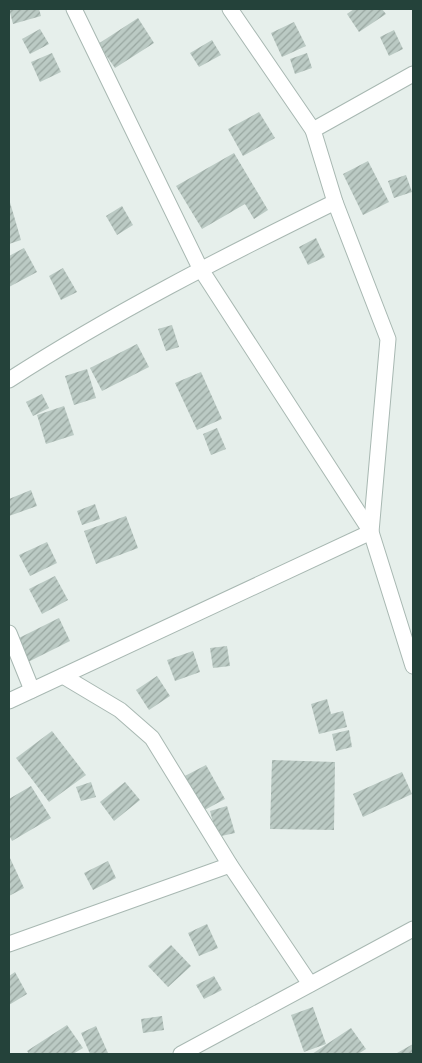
<svg xmlns="http://www.w3.org/2000/svg" width="422" height="1063" font-family="Jost,sans-serif">
	<style>
		.building { fill: url(#building-hatch) }
		.lines { fill: none; stroke-linecap: round; stroke-linejoin: round }
		.street-casing { stroke: #a8b8b2; stroke-width: 17 }
		.street { stroke: #fff; stroke-width: 15 }
	</style>
	<defs>
		<pattern id="building-hatch" width="6" height="6" patternUnits="userSpaceOnUse" patternTransform="scale(1.25)"><rect width="6" height="6" fill="#bbcac4"/><path d="M-1 1l2-2M0 6l6-6M5 7l2-2" fill="none" stroke="#98a6a0"/></pattern>
	</defs>
	<rect width="100%" height="100%" fill="#e6efeb"/>
	<!-- building -->
	<g class="building">
		<polygon points="9,9 39,9 41,16 13,24"/>
		<polygon points="354,9 382,9 386,14 359,32 347,14"/>
		<polygon points="138,18 154,43 115,68 98,44"/>
		<polygon points="294,22 306,46 282,57 271,33"/>
		<polygon points="40,29 49,44 30,54 22,39"/>
		<polygon points="394,30 403,49 389,56 380,37"/>
		<polygon points="212,40 221,55 199,67 190,53"/>
		<polygon points="52,53 61,72 40,82 31,62"/>
		<polygon points="307,53 312,68 295,74 290,59"/>
		<polygon points="259,112 275,138 243,156 228,129"/>
		<polygon points="234,153 268,210 254,219 245,204 202,229 176,186"/>
		<polygon points="368,161 389,202 363,215 343,174"/>
		<polygon points="406,175 412,192 394,198 388,181"/>
		<polygon points="9,199 21,240 9,244"/>
		<polygon points="122,206 133,225 117,235 106,216"/>
		<polygon points="316,238 325,257 308,265 299,247"/>
		<polygon points="24,248 37,272 9,287 9,256"/>
		<polygon points="63,268 77,292 61,300 49,276"/>
		<polygon points="172,325 179,347 166,351 158,329"/>
		<polygon points="137,344 149,367 102,391 90,368"/>
		<polygon points="87,369 96,398 74,405 65,376"/>
		<polygon points="201,372 222,419 197,430 175,383"/>
		<polygon points="42,394 49,408 33,416 26,402"/>
		<polygon points="64,406 74,435 46,444 37,415"/>
		<polygon points="217,428 226,449 211,455 203,434"/>
		<polygon points="31,490 37,506 9,516 9,499"/>
		<polygon points="95,504 100,519 82,525 77,511"/>
		<polygon points="126,516 138,548 96,564 84,531"/>
		<polygon points="47,542 57,563 30,576 19,555"/>
		<polygon points="55,576 68,600 42,614 29,589"/>
		<polygon points="59,618 70,641 26,663 15,640"/>
		<polygon points="227,646 230,666 213,668 210,648"/>
		<polygon points="193,651 200,672 175,681 167,660"/>
		<polygon points="157,676 170,696 149,710 136,690"/>
		<polygon points="327,699 331,714 343,711 347,727 319,734 311,704"/>
		<polygon points="349,730 352,747 336,751 332,734"/>
		<polygon points="52,731 86,775 49,802 16,758"/>
		<polygon points="272,760 335,762 334,830 270,829"/>
		<polygon points="206,765 225,799 199,813 181,778"/>
		<polygon points="402,772 412,794 363,817 353,794"/>
		<polygon points="91,782 96,797 81,801 76,787"/>
		<polygon points="125,782 140,800 114,821 100,802"/>
		<polygon points="31,786 51,818 12,841 9,835 9,799"/>
		<polygon points="227,806 235,833 217,837 210,811"/>
		<polygon points="9,856 24,888 9,896"/>
		<polygon points="108,861 116,878 93,890 84,873"/>
		<polygon points="207,924 218,948 199,956 188,933"/>
		<polygon points="171,945 191,966 168,987 148,966"/>
		<polygon points="15,972 27,994 9,1005 9,976"/>
		<polygon points="214,976 222,990 204,999 196,985"/>
		<polygon points="313,1007 326,1044 304,1052 291,1015"/>
		<polygon points="162,1016 164,1030 143,1033 141,1019"/>
		<polygon points="67,1025 83,1048 73,1054 29,1054 27,1051"/>
		<polygon points="96,1026 108,1053 106,1054 90,1054 81,1033"/>
		<polygon points="351,1028 366,1049 358,1054 312,1054"/>
		<polygon points="413,1044 413,1054 398,1054 397,1053"/>
	</g>
	<g class="lines">
		<defs>
			<g id="street">
				<polyline points="230,9 313,130"/>
				<polyline points="413,74 313,130 335,202 388,339 371,532 413,666"/>
				<path d="M9,380c104,-67 214,-123 326,-178"/>
				<polyline points="9,633 32,690"/>
				<polyline points="63,676 120,710 152,738 230,865 310,984"/>
				<polyline points="9,701 371,532 200,268 74,9"/>
				<polyline points="9,944 230,865"/>
				<polyline points="181,1054 413,929"/>
			</g>
		</defs>
		<!-- street casing -->
		<use href="#street" class="street-casing"/>
		<!-- street -->
		<use href="#street" class="street"/>
	</g>
	<!-- border -->
	<rect width="422" height="1063" fill="none" stroke="#24423a" stroke-width="20"/>
</svg>
